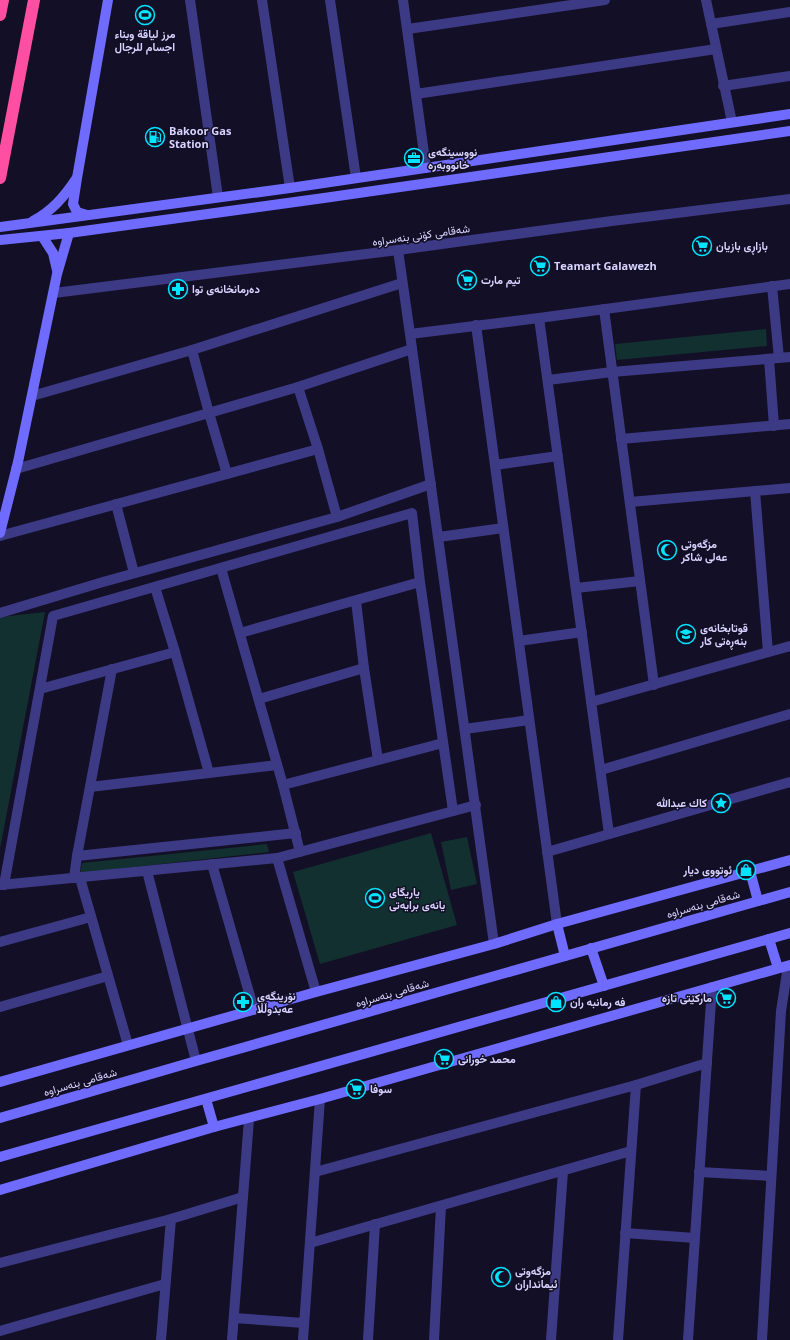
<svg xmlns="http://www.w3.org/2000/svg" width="790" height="1340" font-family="'Open Sans',Vazirmatn,sans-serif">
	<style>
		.green { fill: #12302f }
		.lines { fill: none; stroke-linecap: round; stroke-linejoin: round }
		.street { stroke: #3d3a85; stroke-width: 10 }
		.secondary { stroke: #6f6bff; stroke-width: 10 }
		.highway { stroke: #ff4fa3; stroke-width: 12 }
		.labels { text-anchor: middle; stroke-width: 3; stroke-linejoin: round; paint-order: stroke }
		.poi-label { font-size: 11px; font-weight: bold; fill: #d9d4ff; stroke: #130f26; text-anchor: start }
		.street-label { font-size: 11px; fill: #d9d4ff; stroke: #130f26 }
	</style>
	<rect width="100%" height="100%" fill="#130f26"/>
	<!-- green -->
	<g class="green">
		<polygon points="766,329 767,346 617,360 615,344"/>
		<polygon points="45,612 0,849 0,617"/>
		<polygon points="431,833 457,925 320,964 293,872"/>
		<polygon points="467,837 477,884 451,890 441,842"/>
		<polygon points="267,844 269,852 80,873 82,863"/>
	</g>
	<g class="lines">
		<!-- street -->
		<g class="street">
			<polyline points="190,0 218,197"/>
			<polyline points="262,0 290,188"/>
			<polyline points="330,0 356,178"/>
			<polyline points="403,0 426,168"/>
			<polyline points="706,0 732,122"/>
			<polyline points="711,24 790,12"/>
			<polyline points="408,29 605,0"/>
			<polyline points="723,86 790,76"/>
			<polyline points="416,94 716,49"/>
			<polyline points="398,250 410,334 494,944"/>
			<polyline points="772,286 779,358"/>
			<polyline points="54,293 398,250 612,221 790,199"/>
			<polyline points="604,309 654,685"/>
			<polyline points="539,318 609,834"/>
			<polyline points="476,325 557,924"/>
			<polyline points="410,334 539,318 790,284"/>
			<polyline points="192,350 209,413 227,474"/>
			<polyline points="769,359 774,426"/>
			<polyline points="548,380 612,372 790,357"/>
			<polyline points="298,387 318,449 337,517"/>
			<polyline points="32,396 192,350 402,283"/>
			<polyline points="621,439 790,424"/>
			<polyline points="495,465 558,456"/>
			<polyline points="16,469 298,387 412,349"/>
			<polyline points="755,491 768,652"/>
			<polyline points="630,502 790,488"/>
			<polyline points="116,504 134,573"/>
			<polyline points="0,536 318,449"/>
			<polyline points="439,537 503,528"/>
			<polyline points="221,568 283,785 300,852"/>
			<polyline points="155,587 175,652 209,773"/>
			<polyline points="576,588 640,581"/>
			<polyline points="356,601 364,668 378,760"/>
			<polyline points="0,613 103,582 337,517 431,484"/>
			<polyline points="240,633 420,582"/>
			<polyline points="519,641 582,632"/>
			<polyline points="40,689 175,652"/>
			<polyline points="259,699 364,668"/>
			<polyline points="591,702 790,646"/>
			<polyline points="465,729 529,720"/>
			<polyline points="601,770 790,714"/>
			<polyline points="283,785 443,743"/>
			<polyline points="90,787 277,765"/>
			<polyline points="547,852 790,782"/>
			<polyline points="77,856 296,833"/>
			<polyline points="277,858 316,992"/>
			<polyline points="212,864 254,1010"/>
			<polyline points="147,871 196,1061"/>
			<polyline points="74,878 77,856 112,669"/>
			<polyline points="80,878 128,1045"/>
			<polyline points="0,885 277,858 476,805"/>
			<polyline points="4,885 53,616 412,513 420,582 453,811"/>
			<polyline points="0,942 91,917"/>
			<polyline points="0,1007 108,976"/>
			<polyline points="315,1172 636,1085 707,1063"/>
			<polyline points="699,1172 771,1176"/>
			<polyline points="625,1233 695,1238"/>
			<polyline points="310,1243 631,1151"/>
			<polyline points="0,1263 171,1219 243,1197"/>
			<polyline points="234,1318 304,1323"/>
			<polyline points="0,1331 165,1284"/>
			<polyline points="161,1340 171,1219"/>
			<polyline points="232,1340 249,1119"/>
			<polyline points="303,1340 320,1099"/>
			<polyline points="368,1340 375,1224"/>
			<polyline points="434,1340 441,1206"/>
			<polyline points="551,1340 563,1171"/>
			<polyline points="618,1340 636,1085"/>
			<polyline points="688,1340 712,987"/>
			<polyline points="762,1340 781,1011 788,966"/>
		</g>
		<!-- secondary -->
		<g class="secondary">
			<polyline points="87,215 77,212 73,204 77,178 108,0"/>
			<path d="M33,221c19,-10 31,-24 43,-42"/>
			<polyline points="0,227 290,188 790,114"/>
			<polyline points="42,236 53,253 57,270"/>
			<polyline points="0,240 69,233 324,198 790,131"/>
			<polyline points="0,533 18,462 57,274 69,233"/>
			<polyline points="750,871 758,901"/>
			<polyline points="557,924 565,956"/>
			<polyline points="769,939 778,968"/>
			<polyline points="591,948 604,986"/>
			<polyline points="0,1082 316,992 494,944 557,924 790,860"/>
			<polyline points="206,1099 214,1127"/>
			<polyline points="0,1118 196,1061 790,892"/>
			<polyline points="0,1157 790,933"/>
			<polyline points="0,1190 214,1127 320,1099 790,965"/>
		</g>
		<!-- highway -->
		<g class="highway">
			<polyline points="0,15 3,0"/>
			<polyline points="0,178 34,0"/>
		</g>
	</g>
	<!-- icons -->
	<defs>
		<symbol id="stadium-ring" viewBox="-11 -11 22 22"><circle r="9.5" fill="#130f26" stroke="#00e5ff" stroke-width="1.5"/><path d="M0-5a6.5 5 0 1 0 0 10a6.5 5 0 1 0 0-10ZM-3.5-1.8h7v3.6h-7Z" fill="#00e5ff"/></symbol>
		<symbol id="fuel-ring" viewBox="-11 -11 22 22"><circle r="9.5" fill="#130f26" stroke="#00e5ff" stroke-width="1.5"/><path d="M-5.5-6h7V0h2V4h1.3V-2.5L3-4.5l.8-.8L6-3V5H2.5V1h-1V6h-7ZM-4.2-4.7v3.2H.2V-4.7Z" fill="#00e5ff"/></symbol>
		<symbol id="office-ring" viewBox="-11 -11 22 22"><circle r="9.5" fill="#130f26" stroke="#00e5ff" stroke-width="1.5"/><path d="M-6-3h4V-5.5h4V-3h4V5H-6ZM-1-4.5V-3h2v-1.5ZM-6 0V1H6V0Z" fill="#00e5ff"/></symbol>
		<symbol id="supermarket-ring" viewBox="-11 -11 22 22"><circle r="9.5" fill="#130f26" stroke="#00e5ff" stroke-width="1.5"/><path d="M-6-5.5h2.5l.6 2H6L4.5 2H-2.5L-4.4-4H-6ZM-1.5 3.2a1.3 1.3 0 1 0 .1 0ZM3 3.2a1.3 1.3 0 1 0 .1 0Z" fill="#00e5ff"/></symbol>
		<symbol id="pharmacy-ring" viewBox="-11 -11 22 22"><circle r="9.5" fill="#130f26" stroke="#00e5ff" stroke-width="1.5"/><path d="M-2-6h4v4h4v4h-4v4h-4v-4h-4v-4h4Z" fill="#00e5ff"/></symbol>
		<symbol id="mosque-ring" viewBox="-11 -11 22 22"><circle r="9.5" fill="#130f26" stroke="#00e5ff" stroke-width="1.5"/><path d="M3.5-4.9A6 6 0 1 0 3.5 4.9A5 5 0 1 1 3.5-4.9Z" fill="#00e5ff"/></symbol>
		<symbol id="school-ring" viewBox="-11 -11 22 22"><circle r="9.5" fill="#130f26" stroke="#00e5ff" stroke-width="1.5"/><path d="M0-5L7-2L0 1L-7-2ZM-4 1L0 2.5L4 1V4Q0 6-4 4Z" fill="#00e5ff"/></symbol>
		<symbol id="sight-ring" viewBox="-11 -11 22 22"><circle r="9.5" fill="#130f26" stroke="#00e5ff" stroke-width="1.5"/><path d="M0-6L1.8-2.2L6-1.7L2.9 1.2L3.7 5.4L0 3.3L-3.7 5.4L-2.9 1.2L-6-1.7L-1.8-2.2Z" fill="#00e5ff"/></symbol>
		<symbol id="shop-ring" viewBox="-11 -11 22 22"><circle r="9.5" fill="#130f26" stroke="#00e5ff" stroke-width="1.5"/><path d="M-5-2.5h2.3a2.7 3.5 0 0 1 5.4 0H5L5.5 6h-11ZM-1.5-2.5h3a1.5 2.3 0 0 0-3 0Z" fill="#00e5ff"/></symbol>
	</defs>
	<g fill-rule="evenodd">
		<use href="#stadium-ring" x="134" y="4" width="22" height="22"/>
		<use href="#fuel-ring" x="144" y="126" width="22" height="22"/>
		<use href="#office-ring" x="403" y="147" width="22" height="22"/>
		<use href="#supermarket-ring" x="691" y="235" width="22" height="22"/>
		<use href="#supermarket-ring" x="529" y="255" width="22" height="22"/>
		<use href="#supermarket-ring" x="456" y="269" width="22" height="22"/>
		<use href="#pharmacy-ring" x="167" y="278" width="22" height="22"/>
		<use href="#mosque-ring" x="656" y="539" width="22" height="22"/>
		<use href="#school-ring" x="675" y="623" width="22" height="22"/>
		<use href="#sight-ring" x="710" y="792" width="22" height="22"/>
		<use href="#shop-ring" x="735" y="859" width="22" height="22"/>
		<use href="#stadium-ring" x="364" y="887" width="22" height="22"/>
		<use href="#supermarket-ring" x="715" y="987" width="22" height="22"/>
		<use href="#pharmacy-ring" x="232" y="991" width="22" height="22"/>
		<use href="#shop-ring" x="545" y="991" width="22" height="22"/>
		<use href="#supermarket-ring" x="433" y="1048" width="22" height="22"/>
		<use href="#supermarket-ring" x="345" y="1078" width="22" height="22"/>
		<use href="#mosque-ring" x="490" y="1266" width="22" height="22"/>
	</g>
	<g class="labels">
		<!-- poi labels -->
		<g class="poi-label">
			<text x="145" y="38" text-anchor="middle">مرز لياقة وبناء<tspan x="145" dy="13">اجسام للرجال</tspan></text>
			<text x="169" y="135">Bakoor Gas<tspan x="169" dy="13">Station</tspan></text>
			<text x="428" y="156">نووسینگەی<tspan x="428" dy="13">خانووبەرە</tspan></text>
			<text x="716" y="250">بازاڕی بازیان</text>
			<text x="554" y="270">Teamart Galawezh</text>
			<text x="481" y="284">تيم مارت</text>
			<text x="192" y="293">دەرمانخانەی توا</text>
			<text x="681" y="548">مزگەوتی<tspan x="681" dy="13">عەلی شاکر</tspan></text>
			<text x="700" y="632">قوتابخانەی<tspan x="700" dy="13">بنەڕەتی کار</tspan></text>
			<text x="707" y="807" text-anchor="end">كاك عبدالله</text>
			<text x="732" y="874" text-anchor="end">ئوتووی دیار</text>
			<text x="389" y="896">یاریگای<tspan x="389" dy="13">یانەی برایەتی</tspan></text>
			<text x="257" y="1000">نۆرینگەی<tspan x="257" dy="13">عەبدوڵڵا</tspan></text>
			<text x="712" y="1002" text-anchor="end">مارکێتی تازە</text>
			<text x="570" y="1006">فه رمانبه ران</text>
			<text x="458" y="1063">محمد خورانی</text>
			<text x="370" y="1093">سوفا</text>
			<text x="515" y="1275">مزگەوتی<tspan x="515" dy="13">ئیمانداران</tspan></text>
		</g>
		<!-- street labels -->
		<g class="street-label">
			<text transform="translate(421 235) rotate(-8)" y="4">شەقامی کۆنی بنەسراوە</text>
			<text transform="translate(703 904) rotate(-16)" y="4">شەقامی بنەسراوە</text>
			<text transform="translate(392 993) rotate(-16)" y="4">شەقامی بنەسراوە</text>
			<text transform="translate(80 1082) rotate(-16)" y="4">شەقامی بنەسراوە</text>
		</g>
	</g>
</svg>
